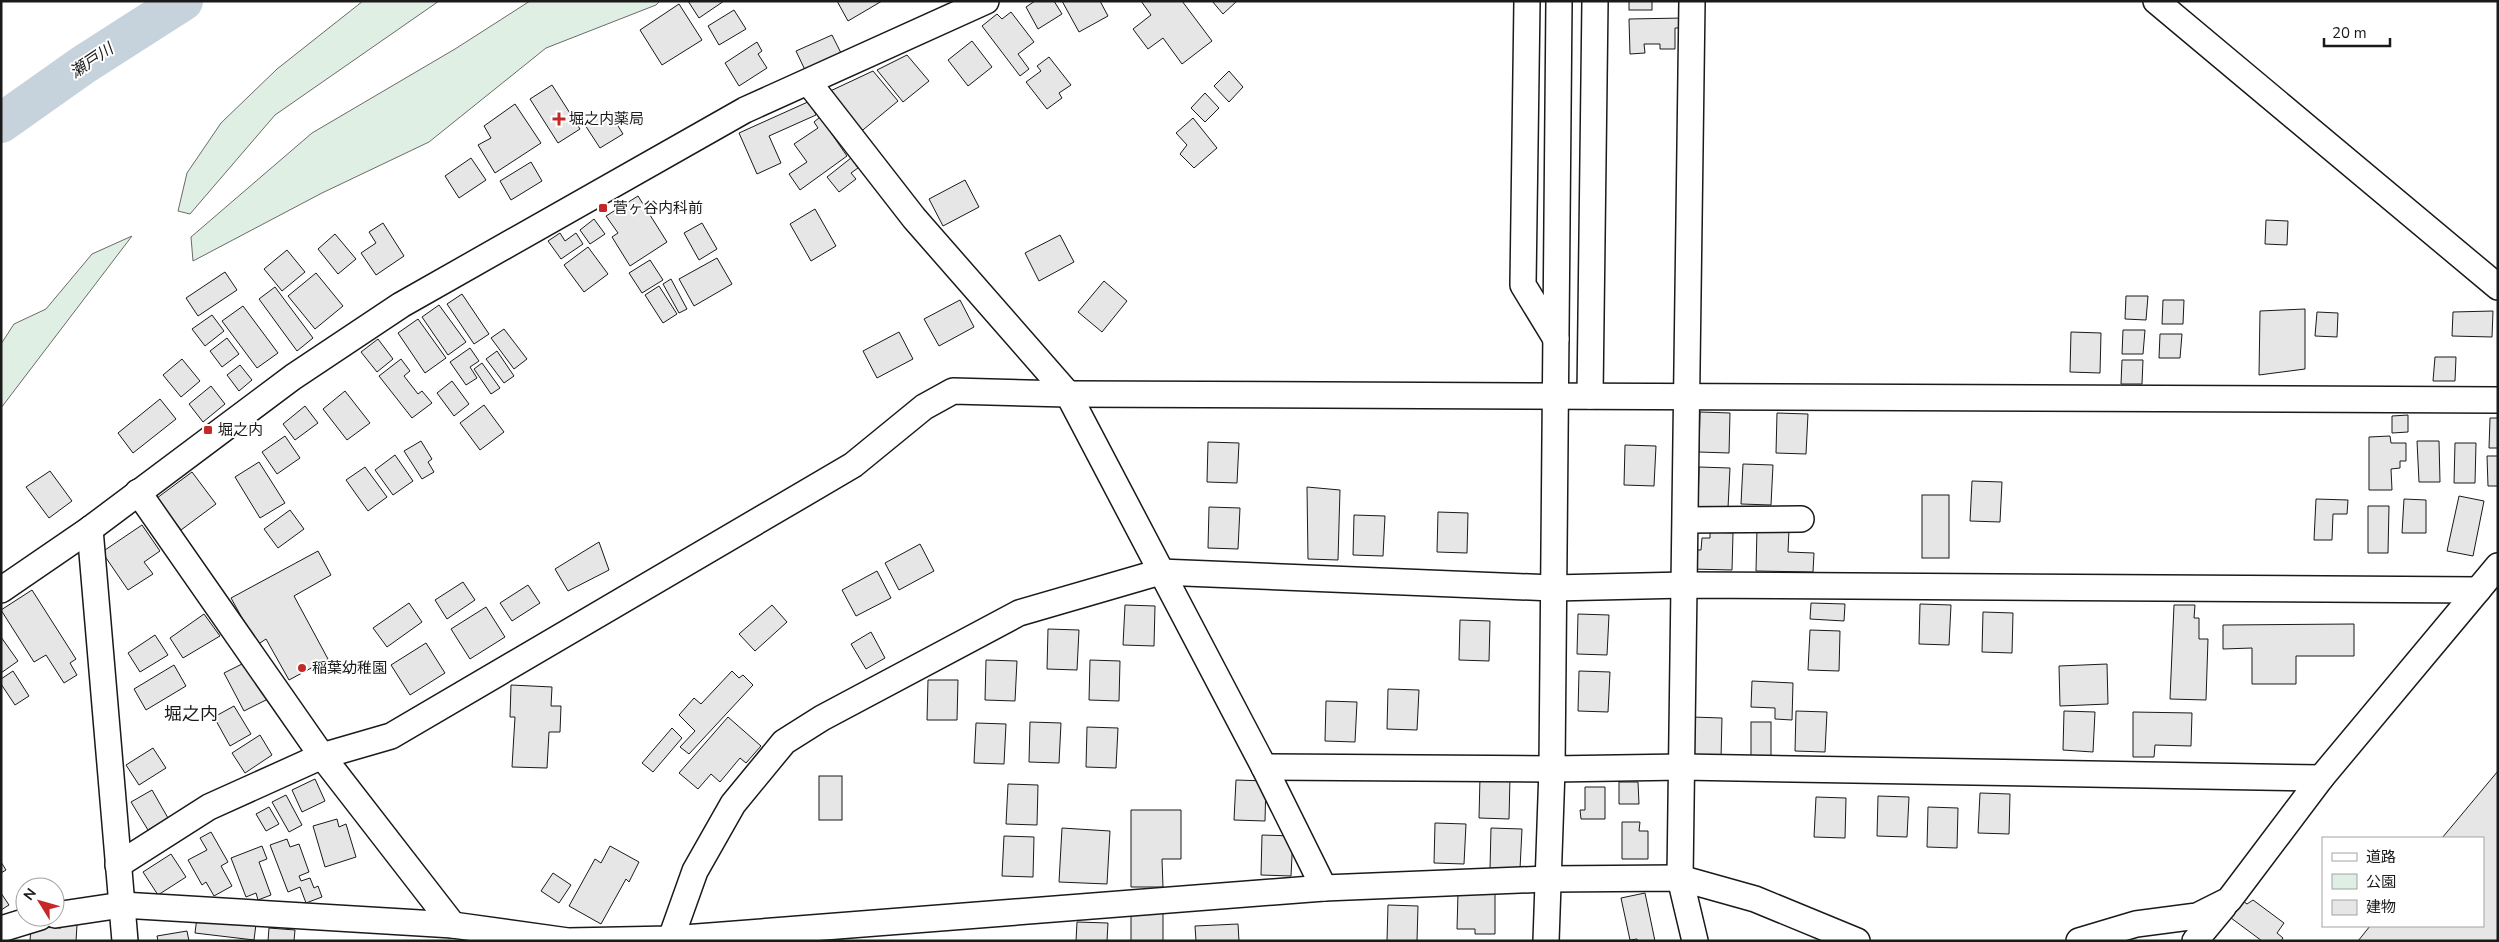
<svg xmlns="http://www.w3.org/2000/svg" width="2499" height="942" font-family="'Nunito Sans','Noto Sans JP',sans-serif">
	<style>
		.green { fill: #e0efe3; stroke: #6a6a6a }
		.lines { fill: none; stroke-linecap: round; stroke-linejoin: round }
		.river { stroke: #c6d2dc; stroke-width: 40 }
		.building { fill: #e6e6e6; stroke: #1a1a1a }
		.minor-casing { stroke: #1a1a1a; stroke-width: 28 }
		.minor { stroke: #fff; stroke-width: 25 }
		.poi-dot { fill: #c62828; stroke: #fff; stroke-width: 2 }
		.labels { text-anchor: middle; stroke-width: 4; stroke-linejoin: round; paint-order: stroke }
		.poi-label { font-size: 15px; fill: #1a1a1a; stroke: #fff; text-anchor: start }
		.water-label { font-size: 16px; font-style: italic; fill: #1a1a1a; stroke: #fff }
		.quarter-label { font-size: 18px; fill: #1a1a1a; stroke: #fff }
	</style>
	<rect width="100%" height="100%" fill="#fff"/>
	<!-- green -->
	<g class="green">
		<polygon points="363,1 439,1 275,115 190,214 178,211 187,173 221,123 277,69"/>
		<polygon points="530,1 660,1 656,5 546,48 429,142 322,193 193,261 191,237 312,133 455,49"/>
		<polygon points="132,236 1,408 1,344 14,324 46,309 92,254"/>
	</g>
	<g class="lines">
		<!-- river -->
		<polyline class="river" points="1,123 83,65 183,1"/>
	</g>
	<!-- building -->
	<g class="building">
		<polygon points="688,1 724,1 699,18"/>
		<polygon points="837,1 882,1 848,21"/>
		<polygon points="1035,1 1054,1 1062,14 1038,29 1026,7"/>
		<polygon points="1062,1 1100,1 1108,16 1079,32"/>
		<polygon points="1141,1 1182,1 1212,41 1182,64 1163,38 1148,49 1133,29 1151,15"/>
		<polygon points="1212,1 1237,1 1223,14"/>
		<rect x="1629" y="1" width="23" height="9"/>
		<polygon points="679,4 702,40 662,65 640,30"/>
		<polygon points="734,10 746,29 719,45 708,26"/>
		<polygon points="1011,12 1034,42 1018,54 1029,69 1020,76 982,26 997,14 1002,19"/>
		<polygon points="1683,18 1684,28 1675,28 1675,49 1660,49 1660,44 1644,44 1645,53 1630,54 1629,19"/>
		<polygon points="832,35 841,53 805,70 796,51"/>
		<polygon points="972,41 992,67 968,86 948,60"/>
		<polygon points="757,42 762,51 758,54 767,68 739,86 725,63"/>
		<polygon points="907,55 929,81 903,102 877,70"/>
		<polygon points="1049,57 1071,85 1059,93 1062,98 1047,109 1026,82 1041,71 1037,66"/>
		<polygon points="873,71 898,101 858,134 826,93"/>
		<polygon points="1229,71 1243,87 1229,102 1214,86"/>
		<polygon points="552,85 580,129 558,143 530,99"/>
		<polygon points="1205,93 1219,108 1205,122 1191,108"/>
		<polygon points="810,101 816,115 769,136 781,163 757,174 739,133"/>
		<polygon points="515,104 541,143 495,173 478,145 491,138 484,126"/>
		<polygon points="608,110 623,134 600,148 585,125"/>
		<polygon points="820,117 847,156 800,190 789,174 807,162 794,144 818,128 814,122"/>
		<polygon points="1193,118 1217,148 1194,168 1180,154 1187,145 1176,133"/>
		<polygon points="471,158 486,180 459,198 445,176"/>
		<polygon points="851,158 858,168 851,173 856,179 839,192 827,177"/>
		<polygon points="531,162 542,181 511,200 500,181"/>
		<polygon points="965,180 979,207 943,226 929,199"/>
		<polygon points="638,196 667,242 630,266 612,237 618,233 606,216"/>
		<polygon points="815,209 836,246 811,261 790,224"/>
		<polygon points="594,219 605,234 590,244 580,230"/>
		<polygon points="2266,220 2288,221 2287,245 2265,244"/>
		<polygon points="383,223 404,256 376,275 361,253 376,243 369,232"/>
		<polygon points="702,223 717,249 699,260 684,233"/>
		<polygon points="560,233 565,241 576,233 583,244 561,259 548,241"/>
		<polygon points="335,234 356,259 338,274 318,249"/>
		<polygon points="1060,235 1074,262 1039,281 1025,253"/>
		<polygon points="588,247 608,274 584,292 564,265"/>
		<polygon points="287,250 305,272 282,291 264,269"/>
		<polygon points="717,258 732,284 694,306 679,279"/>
		<polygon points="650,260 663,280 642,293 629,273"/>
		<polygon points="225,272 237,290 198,316 186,298"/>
		<polygon points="316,273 343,306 315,329 288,296"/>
		<polygon points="671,279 687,309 679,313 663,284"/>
		<polygon points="1104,281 1127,301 1102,332 1078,312"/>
		<polygon points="659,286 677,314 663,323 645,295"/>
		<polygon points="275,287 313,338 297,351 259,299"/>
		<polygon points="462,294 489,334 474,344 447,304"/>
		<polygon points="2126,296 2148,296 2146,320 2125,319"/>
		<polygon points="960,300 974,327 939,346 924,319"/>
		<polygon points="2163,300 2184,300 2183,324 2162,324"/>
		<polygon points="439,305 466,342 448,355 422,317"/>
		<polygon points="243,306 278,353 257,368 222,321"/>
		<polygon points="2305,309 2305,369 2259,375 2260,311"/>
		<polygon points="2493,311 2492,337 2452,336 2453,312"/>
		<polygon points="2317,312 2338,313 2337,337 2315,336"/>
		<polygon points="212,315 224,331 205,346 192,329"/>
		<polygon points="418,319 446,358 425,373 398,333"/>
		<polygon points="504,329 527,359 514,369 491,338"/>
		<polygon points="2123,330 2145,330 2143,354 2122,354"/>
		<polygon points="899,332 913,359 877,378 863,351"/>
		<polygon points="2071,332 2101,333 2100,373 2070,372"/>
		<polygon points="2160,334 2182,334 2180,358 2159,358"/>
		<polygon points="227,338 239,354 222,367 210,351"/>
		<polygon points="378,339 393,359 377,372 361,352"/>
		<polygon points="470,348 479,361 470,367 477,378 466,385 450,362"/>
		<polygon points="497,351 514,376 504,383 486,359"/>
		<polygon points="2435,357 2456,357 2455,381 2433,381"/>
		<polygon points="182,359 200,381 181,397 163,375"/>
		<polygon points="401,359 410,371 404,376 418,394 422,391 432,403 412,418 379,376"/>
		<polygon points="2122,360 2143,360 2142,384 2121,384"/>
		<polygon points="482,363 500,388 491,394 474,369"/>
		<polygon points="240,365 252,380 239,391 227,375"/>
		<polygon points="452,381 469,404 454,416 437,393"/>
		<polygon points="211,386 225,404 203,422 189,404"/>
		<polygon points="345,391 370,423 347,440 323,409"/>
		<polygon points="160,399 176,419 133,453 118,433"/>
		<polygon points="484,405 504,432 480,450 460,423"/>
		<polygon points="305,406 318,423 295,440 283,424"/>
		<polygon points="1700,412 1730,413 1729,453 1699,452"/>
		<polygon points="1777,413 1808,414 1806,454 1776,453"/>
		<polygon points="2408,415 2408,432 2392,433 2392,416"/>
		<polygon points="2490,418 2498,418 2498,448 2489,448"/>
		<polygon points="285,436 300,458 277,474 262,452"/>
		<polygon points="2390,436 2391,443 2406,443 2406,461 2400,461 2400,468 2391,469 2392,490 2369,490 2369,437"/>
		<polygon points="421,441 432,459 428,462 434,472 422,479 404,451"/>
		<polygon points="2417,441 2439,441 2440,482 2419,482"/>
		<polygon points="1208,442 1239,443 1237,483 1207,482"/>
		<polygon points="2455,443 2476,443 2475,483 2454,483"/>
		<polygon points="1625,445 1656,446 1654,486 1624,485"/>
		<polygon points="395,455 413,481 393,495 375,470"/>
		<polygon points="2487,456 2498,456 2498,486 2488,486"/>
		<polygon points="259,462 285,503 260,518 235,477"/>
		<polygon points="1743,464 1773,465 1771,505 1741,504"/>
		<polygon points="365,467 387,497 368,511 346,480"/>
		<polygon points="1699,467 1730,468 1728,508 1698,507"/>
		<polygon points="50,471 72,501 49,518 26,487"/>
		<polygon points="192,472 216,504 181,530 157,498"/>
		<polygon points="1972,481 2002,482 2000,522 1970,521"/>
		<polygon points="1307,487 1340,490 1338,560 1308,559"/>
		<rect x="1922" y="495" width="27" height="63"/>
		<polygon points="2459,496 2484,501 2473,556 2447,551"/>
		<polygon points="2316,499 2348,500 2347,514 2333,514 2332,540 2314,540"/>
		<polygon points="2404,499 2426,500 2426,533 2402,533"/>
		<polygon points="2368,506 2389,506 2388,553 2368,553"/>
		<polygon points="1209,507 1240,508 1238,549 1208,548"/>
		<polygon points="290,510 304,529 278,548 264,529"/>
		<polygon points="1438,512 1468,513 1467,553 1437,552"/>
		<polygon points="1354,515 1385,516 1383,556 1353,555"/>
		<polygon points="142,525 160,551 144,562 153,574 128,590 102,552"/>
		<polygon points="1757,528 1789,529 1788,552 1814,553 1813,572 1756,571"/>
		<polygon points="1710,532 1733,533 1732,570 1692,569 1692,550 1701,550 1702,538 1710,538"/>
		<polygon points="599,542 609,570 568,591 555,569"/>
		<polygon points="920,544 934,571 899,590 885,563"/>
		<polygon points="318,551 331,575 294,596 328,659 289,680 266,639 257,645 231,598"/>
		<polygon points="877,571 891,598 856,616 842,590"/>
		<polygon points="463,582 475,600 447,619 435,600"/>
		<polygon points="528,585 540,603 512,621 500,603"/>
		<polygon points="32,590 76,659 70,663 77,675 64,683 46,655 34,662 1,610"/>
		<polygon points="409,603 422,622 387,647 373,628"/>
		<polygon points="1811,603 1845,604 1844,621 1810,619"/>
		<polygon points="1920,604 1951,605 1949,645 1919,644"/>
		<polygon points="772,605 787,622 755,651 739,634"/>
		<polygon points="1125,605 1155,606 1154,646 1123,645"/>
		<polygon points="2174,605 2195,605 2194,618 2199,618 2199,639 2208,639 2206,700 2170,699"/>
		<polygon points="486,607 505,637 470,659 451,629"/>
		<polygon points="1983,612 2013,613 2012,653 1982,652"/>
		<polygon points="204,614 220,636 183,658 170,638"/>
		<polygon points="1578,614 1609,615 1607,655 1577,654"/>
		<polygon points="1460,620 1490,621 1489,661 1459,660"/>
		<polygon points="2354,624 2354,656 2296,656 2296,684 2252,684 2252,648 2223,649 2223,625"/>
		<polygon points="1048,629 1079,630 1077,670 1047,669"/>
		<polygon points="1810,630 1840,631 1839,671 1808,670"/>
		<polygon points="871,632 885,658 866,669 851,644"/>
		<polygon points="155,635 168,655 140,672 128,653"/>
		<polygon points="1,637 18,661 1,673"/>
		<polygon points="426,643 445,673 410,695 391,665"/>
		<polygon points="986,660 1017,661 1015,701 985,700"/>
		<polygon points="1090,660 1120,661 1119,701 1089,700"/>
		<polygon points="248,661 268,699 244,711 224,673"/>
		<polygon points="2107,664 2108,704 2060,706 2059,666"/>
		<polygon points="174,665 186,686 146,710 134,689"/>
		<polygon points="13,671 29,696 15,705 1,684 1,679"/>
		<polygon points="732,671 739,678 743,675 753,685 689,754 680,747 695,731 679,715 694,698 701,704"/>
		<polygon points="1579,671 1610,672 1608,712 1578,711"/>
		<polygon points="928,680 958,680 957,720 927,720"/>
		<polygon points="1752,681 1793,683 1792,720 1775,719 1775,708 1751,707"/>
		<polygon points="511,685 552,687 551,706 561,706 560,732 549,732 547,768 512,767 515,717 510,717"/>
		<polygon points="1388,689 1419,690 1417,730 1387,729"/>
		<polygon points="1326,701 1357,702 1355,742 1325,741"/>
		<polygon points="234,706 251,734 230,746 214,717"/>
		<polygon points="1796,711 1827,712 1825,752 1795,751"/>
		<polygon points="2064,711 2095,712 2093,752 2063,750"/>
		<polygon points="2133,712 2192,713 2191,746 2155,745 2154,757 2133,757"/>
		<polygon points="728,717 761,746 746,763 740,758 720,782 711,774 698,789 679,773"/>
		<polygon points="1692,717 1722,718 1721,758 1691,757"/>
		<polygon points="1030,722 1061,723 1059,763 1029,762"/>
		<rect x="1751" y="722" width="20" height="34"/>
		<polygon points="976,723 1006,724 1004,764 974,763"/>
		<polygon points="1087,727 1118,728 1116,768 1086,767"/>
		<polygon points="672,728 682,738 653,772 642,763"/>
		<polygon points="260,735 272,755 245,773 232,753"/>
		<polygon points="153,748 166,768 139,785 126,765"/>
		<polygon points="2498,771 2498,941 2358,941 2370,926 2483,926 2483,838 2442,838"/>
		<rect x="819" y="776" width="23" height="44"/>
		<polygon points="1480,777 1510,778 1509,819 1479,818"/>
		<polygon points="315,779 325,801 302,812 292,790"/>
		<polygon points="1236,780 1266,781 1265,821 1234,820"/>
		<polygon points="1619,782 1638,782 1639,804 1619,804"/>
		<polygon points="1008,784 1038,785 1037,825 1006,824"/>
		<polygon points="1585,787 1605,787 1605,819 1581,819 1580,810 1585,810"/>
		<polygon points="152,790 168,818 148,830 131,802"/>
		<polygon points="1980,793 2010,794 2009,834 1978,833"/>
		<polygon points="286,795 302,825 289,832 272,802"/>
		<polygon points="1878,796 1909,797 1907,837 1877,836"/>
		<polygon points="1816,797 1846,798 1845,838 1814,837"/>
		<polygon points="269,807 279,824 266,831 256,814"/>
		<polygon points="1928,807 1958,808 1957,848 1927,847"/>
		<polygon points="1131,810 1181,810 1181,859 1162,859 1163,887 1131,887"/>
		<polygon points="337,819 339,827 346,824 356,857 325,867 313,826"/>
		<polygon points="1622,822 1640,822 1639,831 1648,831 1648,859 1622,859"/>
		<polygon points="1435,823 1466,824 1464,864 1434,863"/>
		<polygon points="1062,828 1110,831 1107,884 1059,882"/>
		<polygon points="1491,828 1522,829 1520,869 1490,869"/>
		<polygon points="211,832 228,862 221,866 232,886 214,896 206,882 202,885 188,860 207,850 200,838"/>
		<polygon points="1262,835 1293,836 1291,876 1261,875"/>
		<polygon points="1004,836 1034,837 1033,877 1002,876"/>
		<polygon points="287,839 290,847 299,844 309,872 299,876 301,881 310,878 314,888 318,886 322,897 306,903 300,887 288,892 270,845"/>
		<polygon points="262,846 267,859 259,862 271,895 258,900 256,893 246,897 231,858"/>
		<polygon points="610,846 639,862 629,882 626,879 601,924 569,906 595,859 601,863"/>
		<polygon points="171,854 186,877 158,895 143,872"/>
		<polygon points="1,862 6,870 1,873"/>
		<polygon points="553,873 571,885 559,903 541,891"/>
		<polygon points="1,893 9,905 1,910"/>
		<polygon points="1458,893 1495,893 1495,934 1475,934 1475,929 1457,929"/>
		<polygon points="1645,893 1655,941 1638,941 1637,939 1630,940 1621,898"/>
		<polygon points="2239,898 2247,904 2253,900 2284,923 2277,933 2283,938 2281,941 2262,941 2227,915"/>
		<polygon points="1388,905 1418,906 1417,941 1387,941"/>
		<rect x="1131" y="912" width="32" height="29"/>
		<polygon points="197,917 256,924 254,940 195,933"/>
		<polygon points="1077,922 1108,923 1107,941 1076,941"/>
		<polygon points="61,924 77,925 76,941 30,941 31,926 61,928"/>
		<polygon points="1238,924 1239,941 1196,941 1195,926"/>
		<polygon points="269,928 295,930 294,941 268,941"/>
		<polygon points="187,931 189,941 158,941 157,936"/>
		<polygon points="809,939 843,940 843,941 809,941"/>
	</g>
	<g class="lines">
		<defs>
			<g id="minor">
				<polyline points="1527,1 1523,285 1556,339"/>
				<polyline points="1692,1 1680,878 1695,941"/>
				<polyline points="2156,1 2498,287"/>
				<polyline points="809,83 914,218 1068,394 1264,767 1324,888"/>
				<polyline points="1590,396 1595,1"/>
				<polyline points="138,492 322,756 453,925"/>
				<polyline points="1686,520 1801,519"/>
				<polyline points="90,529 125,941"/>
				<polyline points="1,590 90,529 293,377 401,305 745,110 986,1"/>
				<polyline points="1264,767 1552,769 1683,767 2321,778"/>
				<polyline points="118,865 209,807 322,756 391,736 853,465 924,407 953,391 1068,394 2498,400"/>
				<polyline points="55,915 122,905 453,925 568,941 671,939 1324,888 1547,879 1680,878 1755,899 1857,941"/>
				<polyline points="1,929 40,917"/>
				<polyline points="670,941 695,871 733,804 784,742 822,718 1019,613 1160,572 1553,588 1685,585 2478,590"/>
				<polyline points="1546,941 1552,769 1559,1"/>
				<polyline points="2079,941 2136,924 2197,916 2229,900 2321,778 2498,566"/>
				<polyline points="2195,941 2224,906"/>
			</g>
		</defs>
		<!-- minor casing -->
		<use href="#minor" class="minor-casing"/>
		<!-- minor -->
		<use href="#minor" class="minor"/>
	</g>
	<!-- markers -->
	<g class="poi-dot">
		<path d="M556.5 111.5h5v5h5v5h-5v5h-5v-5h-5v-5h5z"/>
		<rect x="598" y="203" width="10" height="10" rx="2.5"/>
		<rect x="203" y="425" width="10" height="10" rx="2.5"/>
		<circle cx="302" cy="668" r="5"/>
	</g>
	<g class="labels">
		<!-- poi labels -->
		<g class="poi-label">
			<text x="569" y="124">堀之内薬局</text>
			<text x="613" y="213">菅ヶ谷内科前</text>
			<text x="218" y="435">堀之内</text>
			<text x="312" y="673">稲葉幼稚園</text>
		</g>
		<!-- water labels -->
		<g class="water-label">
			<text transform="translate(91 60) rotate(-34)" y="6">瀬戸川</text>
		</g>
		<!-- quarter labels -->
		<g class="quarter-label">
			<text x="191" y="720">堀之内</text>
		</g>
	</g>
	<!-- border -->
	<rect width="2499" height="942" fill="none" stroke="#1a1a1a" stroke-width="5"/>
	<!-- legend -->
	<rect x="2322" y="837" width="162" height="90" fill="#ffffff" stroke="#a3a3a3"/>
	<rect x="2332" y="853" width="25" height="8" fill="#ffffff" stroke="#a3a3a3"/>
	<text x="2366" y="862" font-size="15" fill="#1a1a1a">道路</text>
	<rect x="2332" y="874" width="25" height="15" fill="#e0efe3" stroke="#a3a3a3"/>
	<text x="2366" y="887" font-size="15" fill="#1a1a1a">公園</text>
	<rect x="2332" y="900" width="25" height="15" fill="#e6e6e6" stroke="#a3a3a3"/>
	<text x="2366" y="912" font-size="15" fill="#1a1a1a">建物</text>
	<!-- north arrow -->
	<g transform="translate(40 902) rotate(307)"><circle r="24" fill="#ffffff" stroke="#a3a3a3"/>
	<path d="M0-4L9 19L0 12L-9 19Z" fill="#c62828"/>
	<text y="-8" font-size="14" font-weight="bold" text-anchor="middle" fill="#1a1a1a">N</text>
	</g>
	<!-- scale -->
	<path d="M2324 38v8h66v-8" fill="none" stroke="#1a1a1a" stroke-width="2.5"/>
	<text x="2332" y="38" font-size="15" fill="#1a1a1a" stroke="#ffffff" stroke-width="4" paint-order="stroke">20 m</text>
</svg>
